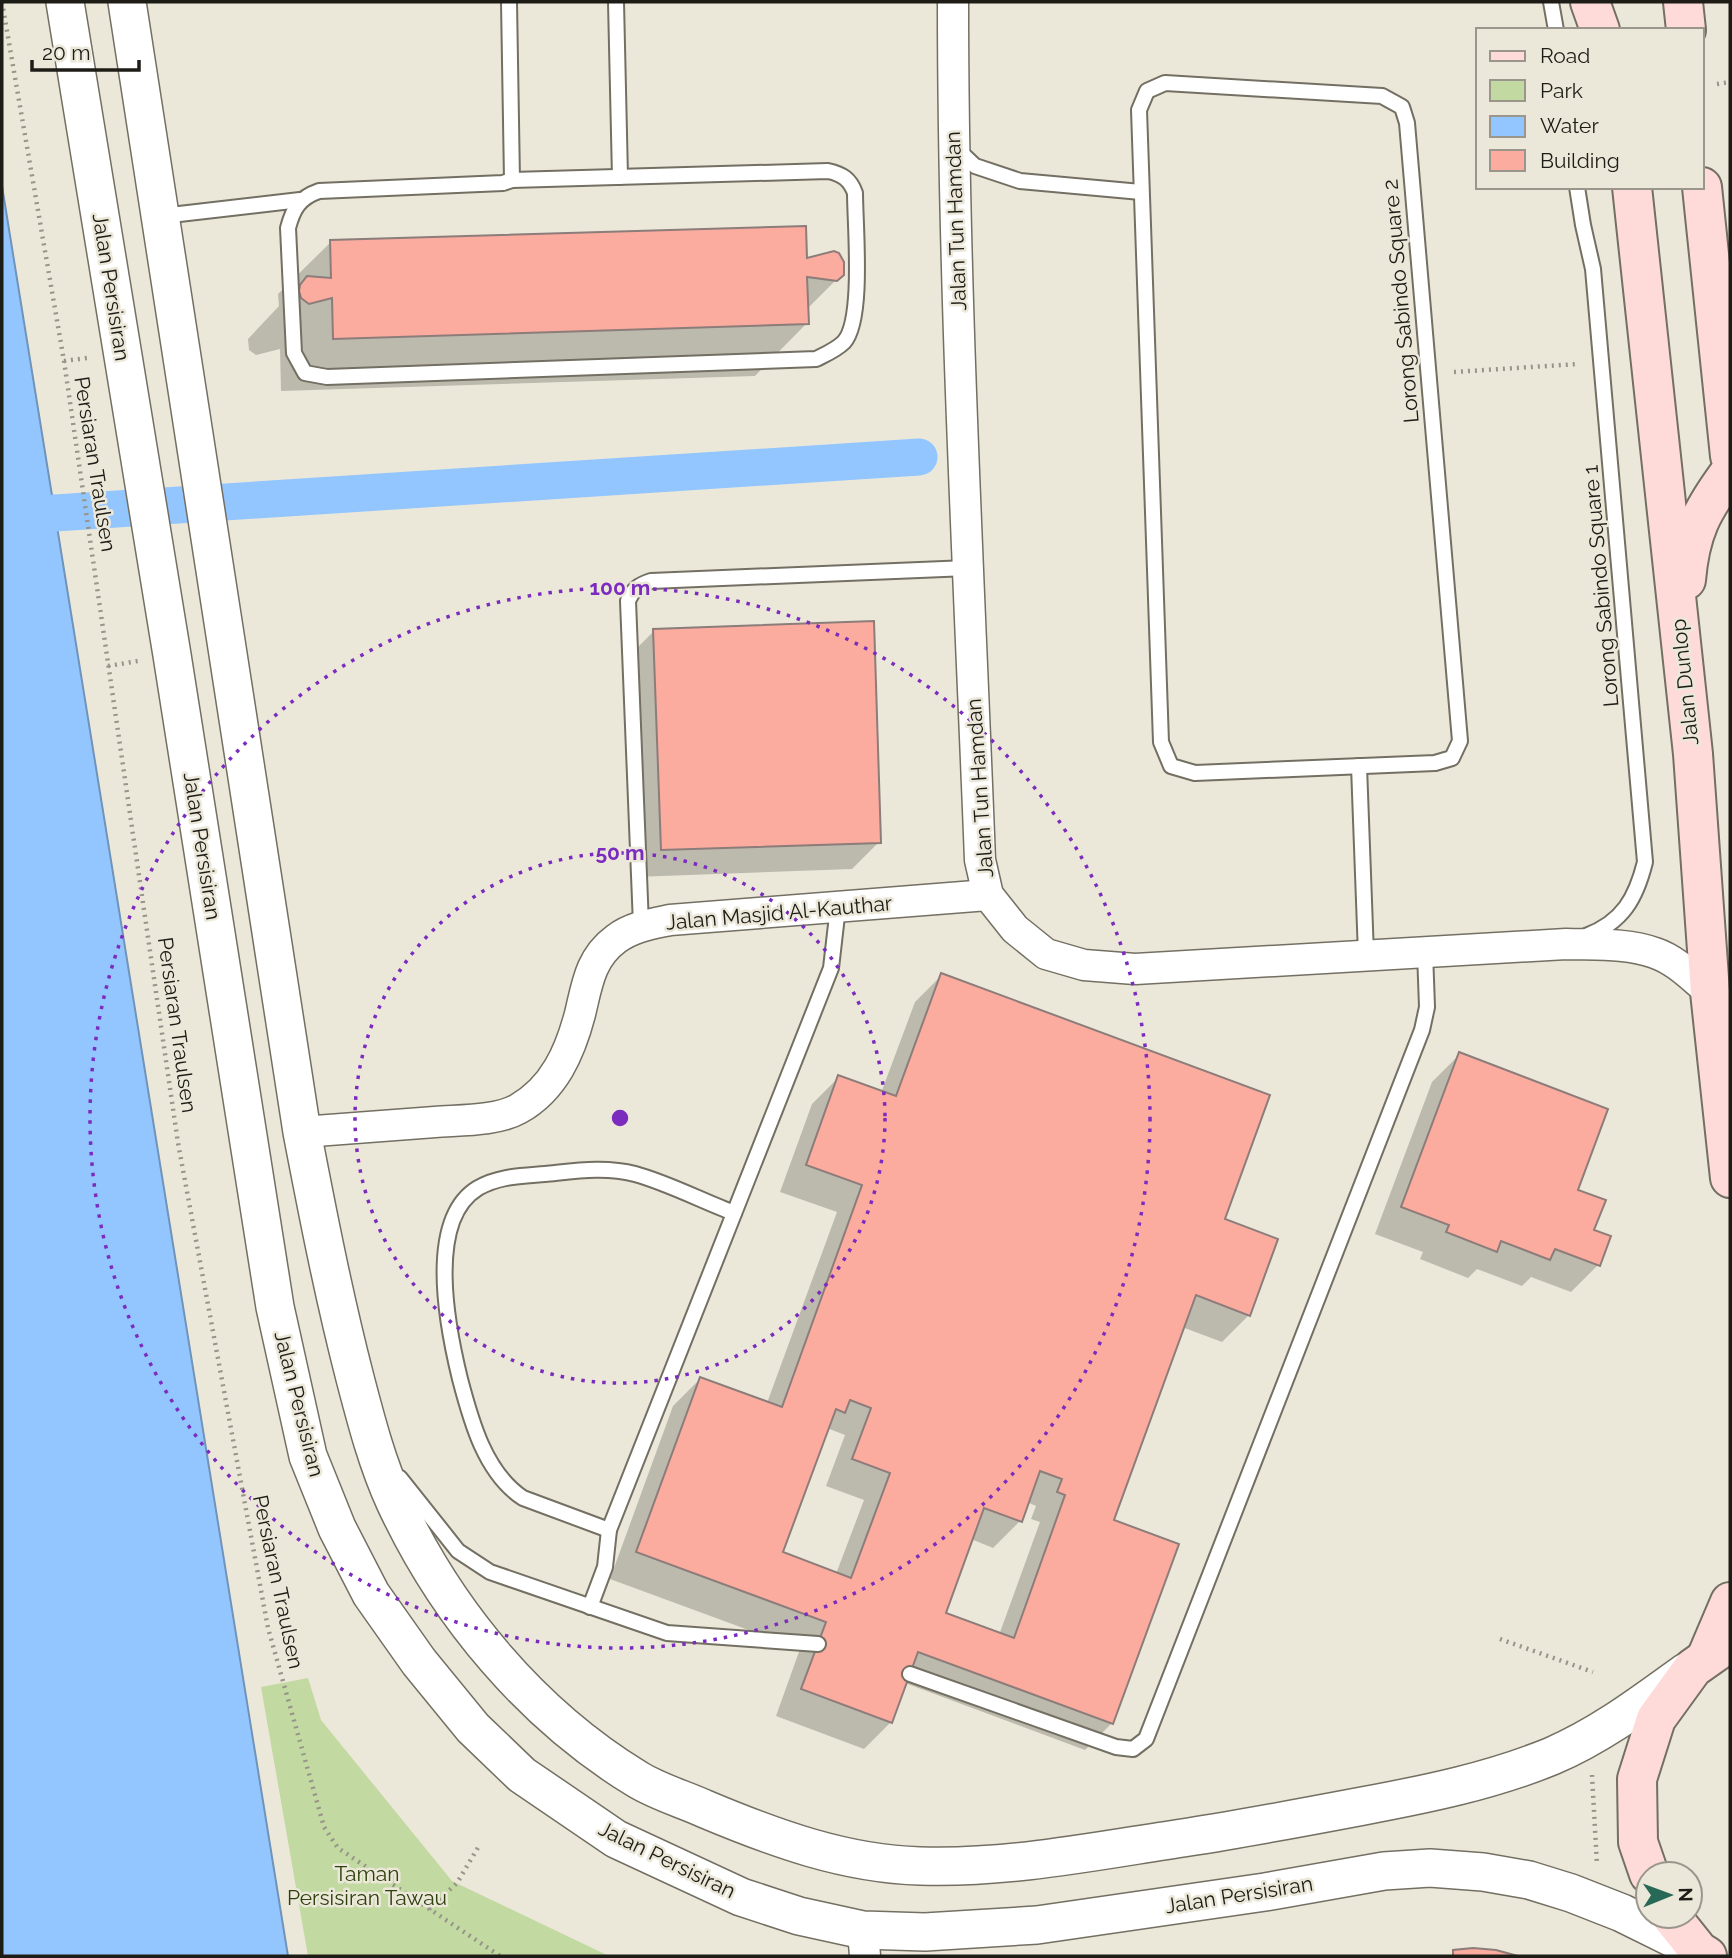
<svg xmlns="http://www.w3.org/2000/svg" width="1732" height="1958" font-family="Raleway,sans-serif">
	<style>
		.green { fill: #c2d9a2 }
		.water { fill: #93c6ff; stroke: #7093b9; stroke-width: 2 }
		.shadow { fill: #0003; fill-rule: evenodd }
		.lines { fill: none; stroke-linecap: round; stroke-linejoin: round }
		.canal { stroke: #93c6ff; stroke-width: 37 }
		.building { fill: #fcac9f; stroke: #8c7c7a; stroke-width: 2; fill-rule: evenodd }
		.service-casing { stroke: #736f62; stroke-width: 18 }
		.minor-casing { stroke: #736f62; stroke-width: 33 }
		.tertiary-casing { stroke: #736f62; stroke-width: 40 }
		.secondary-casing { stroke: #736f62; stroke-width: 42 }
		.path { stroke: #979489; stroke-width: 4.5; stroke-dasharray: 2 5; stroke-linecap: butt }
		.service { stroke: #fff; stroke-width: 14 }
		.minor { stroke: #fff; stroke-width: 30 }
		.tertiary { stroke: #fff; stroke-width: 37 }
		.secondary { stroke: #fedbd8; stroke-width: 38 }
		.ring { fill: none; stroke: #7b2cbf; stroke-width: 3.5; stroke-dasharray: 3.5 7 }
		.labels { text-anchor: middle; stroke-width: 5; stroke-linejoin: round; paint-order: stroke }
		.street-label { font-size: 21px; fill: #1e1c17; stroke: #ece8d9 }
		.park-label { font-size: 21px; fill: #2e400e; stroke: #ece8d9 }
		.centre { fill: #7b2cbf; stroke: #ece8d9; stroke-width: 3.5 }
		.ring-label { font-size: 21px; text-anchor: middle; font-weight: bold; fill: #7b2cbf; stroke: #ece8d9; stroke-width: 5; stroke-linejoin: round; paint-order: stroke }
	</style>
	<rect width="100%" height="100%" fill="#ece8d9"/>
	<!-- green -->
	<polygon class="green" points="308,1678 321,1720 452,1881 609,1956 308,1956 261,1687"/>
	<!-- water -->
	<polygon class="water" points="2,186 288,1956 2,1956"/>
	<!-- shadow -->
	<g class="shadow">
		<polygon points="331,242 805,260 842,274 807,309 807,323 755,376 281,391 280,349 256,355 249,350 248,339 279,306 278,294"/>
		<polygon points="654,631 879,842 852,869 635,877 627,658"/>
		<path d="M942,975l281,245 26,95 -27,27 -40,-15 -70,194v202l-27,27 -180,-67 -14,39 -27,27 -88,-33 24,-67 -190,-70 63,-173 27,-27 67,24 70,-191 -57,-20 32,-88 27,-27 42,16 34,-91zM827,1428l18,7 -19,51 38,14 -28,74 -56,-21zM1027,1502l9,4 -5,13 9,3 -41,113 -56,-21 28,-75 22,9 27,-27z"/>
		<polygon points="1459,1055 1576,1191 1592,1231 1598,1265 1571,1292 1531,1277 1522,1286 1477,1269 1468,1278 1420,1259 1423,1252 1375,1234 1432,1082"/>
	</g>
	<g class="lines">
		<!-- canal -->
		<polyline class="canal" points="55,513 919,457"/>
	</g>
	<!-- building -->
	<g class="building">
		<polygon points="806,226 807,258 834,251 839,253 844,262 844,275 837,281 807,277 809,324 333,339 332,298 309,304 301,298 299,291 300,285 307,276 331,278 330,240"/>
		<polygon points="874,621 881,843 661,850 653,629"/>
		<path d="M941,973l329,122 -45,124 53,20 -28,77 -54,-21 -82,225 65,24 -66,180 -195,-72 -26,71 -91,-34 25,-67 -190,-70 64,-175 82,30 80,-222 -56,-20 32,-90 58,21zM850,1400l21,8 -19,51 38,14 -39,105 -68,-26 53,-143 9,4zM1040,1471l22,8 -5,13 8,3 -51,143 -68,-25 38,-105 38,14z"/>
		<polygon points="1459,1052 1608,1109 1578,1190 1606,1200 1594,1230 1611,1236 1600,1266 1555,1249 1550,1260 1501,1241 1497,1252 1446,1232 1449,1225 1401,1207"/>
		<polygon points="1473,1948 1496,1950 1518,1956 1453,1956 1453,1950"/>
	</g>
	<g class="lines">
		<defs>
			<g id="service">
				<polyline points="509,2 512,180"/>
				<polyline points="616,2 620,177"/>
				<polyline points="1551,2 1556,30"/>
				<polygon points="1165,83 1382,96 1402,107 1407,123 1460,741 1452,758 1435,763 1195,773 1171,766 1161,742 1139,110 1147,91"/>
				<polyline points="956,148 975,166 1020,181 1141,192"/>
				<path d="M828,171c14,3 22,8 27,22 0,32 9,127 -11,149 -8,8 -18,12 -28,17l-489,18 -22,-4 -11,-20 -6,-125c5,-19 11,-30 31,-37l184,-8 9,-3z"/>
				<path d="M1577,187l6,38 10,44 52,593c-9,36 -22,60 -59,74"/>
				<polyline points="162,216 300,200"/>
				<polyline points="1359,766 1366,955"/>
				<path d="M641,925l-13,-324c5,-12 11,-16 23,-20l317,-13"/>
				<polyline points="400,1478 458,1551 490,1572 667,1633 818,1644"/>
				<path d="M609,1530l-86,-32c-38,-25 -52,-77 -63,-119 -12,-49 -35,-159 18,-191 21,-12 43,-12 67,-14 30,-3 60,-8 90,0 33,9 67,27 99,39"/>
				<polyline points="590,1607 605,1567 609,1530 831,968 838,907"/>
				<polyline points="910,1674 1116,1747 1133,1749 1146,1739 1422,1030 1427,1007 1425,952"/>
			</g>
			<g id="minor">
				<path d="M953,2c0,286 16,572 27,858l8,35 27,34 31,25 38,11 51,4 431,-25c29,1 62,-1 89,9 21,7 38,25 55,39"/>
				<path d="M302,1132c44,-3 89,-7 133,-10 24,-2 62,-1 83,-13 36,-20 52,-57 62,-95 7,-29 10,-56 36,-75 16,-12 35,-15 54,-19l318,-25"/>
				<polyline points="863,1930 865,1956"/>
			</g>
			<g id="tertiary">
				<polyline points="65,2 172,655 275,1307 308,1456 337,1528 371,1594 419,1662 473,1728 522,1775 616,1839 741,1897 799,1916 863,1930 925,1932 1037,1925 1265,1892 1384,1871 1430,1868 1483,1872 1529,1880 1571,1893 1622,1913 1699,1951"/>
				<path d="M127,2l175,1130c16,83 32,165 53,246 11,42 22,85 40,124 52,112 137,213 242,277 21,13 46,20 68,30 69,29 140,55 215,57 90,3 181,-16 269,-29 58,-9 116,-20 174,-31 64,-12 128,-25 189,-50 49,-21 91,-53 134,-84"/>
			</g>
			<g id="secondary">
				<polyline points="1590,2 1600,30"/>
				<polyline points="1683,2 1686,30"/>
				<polyline points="1632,187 1693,754 1710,992 1730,1178"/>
				<polyline points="1702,187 1730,456"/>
				<path d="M1686,580c4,-48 16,-70 44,-108"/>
				<polyline points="1707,1656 1730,1602"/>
				<polyline points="1649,1874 1638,1842 1637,1779 1656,1719 1693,1668 1730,1642"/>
				<polyline points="1671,1916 1699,1951 1707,1956"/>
			</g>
		</defs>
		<!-- service casing -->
		<use href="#service" class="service-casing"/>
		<!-- minor casing -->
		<use href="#minor" class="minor-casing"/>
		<!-- tertiary casing -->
		<use href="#tertiary" class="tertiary-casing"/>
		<!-- secondary casing -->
		<use href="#secondary" class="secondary-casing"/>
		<!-- path -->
		<g class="path">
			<polyline points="2,2 64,361 178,1143 268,1628 324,1827 338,1848 500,1956"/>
			<polyline points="1717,84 1730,82"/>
			<polyline points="64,361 87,358"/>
			<polyline points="1454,372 1578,364"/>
			<polyline points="108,666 138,661"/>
			<polyline points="1500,1639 1593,1672"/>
			<polyline points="1592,1775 1597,1865"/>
			<polyline points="429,1909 457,1883 479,1846"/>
		</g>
		<!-- service -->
		<use href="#service" class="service"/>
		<!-- minor -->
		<use href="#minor" class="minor"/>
		<!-- tertiary -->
		<use href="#tertiary" class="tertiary"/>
		<!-- secondary -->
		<use href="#secondary" class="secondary"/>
	</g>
	<!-- distance rings -->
	<g class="ring">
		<circle cx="620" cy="1118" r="265"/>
		<circle cx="620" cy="1118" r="530"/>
	</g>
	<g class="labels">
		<!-- street labels -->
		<g class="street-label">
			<text transform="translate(956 221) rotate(-92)" y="7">Jalan Tun Hamdan</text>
			<text transform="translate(111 287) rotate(81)" y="7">Jalan Persisiran</text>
			<text transform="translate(1401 301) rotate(-95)" y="7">Lorong Sabindo Square 2</text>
			<text transform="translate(95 464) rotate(81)" y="7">Persiaran Traulsen</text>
			<text transform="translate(1601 586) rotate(-95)" y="7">Lorong Sabindo Square 1</text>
			<text transform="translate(1685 682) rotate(-96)" y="7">Jalan Dunlop</text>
			<text transform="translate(980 788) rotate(-94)" y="7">Jalan Tun Hamdan</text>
			<text transform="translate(202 846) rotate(81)" y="7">Jalan Persisiran</text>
			<text transform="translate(779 913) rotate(-5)" y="7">Jalan Masjid Al-Kauthar</text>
			<text transform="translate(177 1025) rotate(82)" y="7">Persiaran Traulsen</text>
			<text transform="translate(299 1404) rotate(76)" y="7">Jalan Persisiran</text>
			<text transform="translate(278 1582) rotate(78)" y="7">Persiaran Traulsen</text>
			<text transform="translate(667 1860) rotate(26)" y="7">Jalan Persisiran</text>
			<text transform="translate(1239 1895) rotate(-9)" y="7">Jalan Persisiran</text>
		</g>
		<!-- park labels -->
		<g class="park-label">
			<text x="367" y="1881">Taman<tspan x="367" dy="24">Persisiran Tawau</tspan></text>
		</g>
	</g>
	<circle cx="620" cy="1118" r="10" class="centre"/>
	<g class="ring-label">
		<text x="620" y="595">100 m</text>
		<text x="620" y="860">50 m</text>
	</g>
	<!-- border -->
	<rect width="1732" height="1958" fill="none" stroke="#1e1c17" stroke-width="7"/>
	<!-- legend -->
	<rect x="1476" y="28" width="228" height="161" fill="#ece8d9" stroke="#9a968b" stroke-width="2"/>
	<rect x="1490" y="51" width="35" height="10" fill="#fedbd8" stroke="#9a968b" stroke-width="2"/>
	<text x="1540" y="63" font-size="21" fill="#1e1c17">Road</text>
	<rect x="1490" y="80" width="35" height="21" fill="#c2d9a2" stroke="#9a968b" stroke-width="2"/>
	<text x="1540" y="98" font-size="21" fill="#1e1c17">Park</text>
	<rect x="1490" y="116" width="35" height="21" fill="#93c6ff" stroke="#9a968b" stroke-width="2"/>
	<text x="1540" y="133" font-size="21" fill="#1e1c17">Water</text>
	<rect x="1490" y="150" width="35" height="21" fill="#fcac9f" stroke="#9a968b" stroke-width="2"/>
	<text x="1540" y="168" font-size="21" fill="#1e1c17">Building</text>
	<!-- north arrow -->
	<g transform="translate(1669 1895) rotate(89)"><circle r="33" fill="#ece8d9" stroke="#9a968b" stroke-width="2"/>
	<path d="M0-5L12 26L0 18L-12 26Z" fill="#276856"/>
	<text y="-10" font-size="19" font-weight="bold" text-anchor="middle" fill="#1e1c17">N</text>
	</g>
	<!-- scale -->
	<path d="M32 60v10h107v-10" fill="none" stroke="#1e1c17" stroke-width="3.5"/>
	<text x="42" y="60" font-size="21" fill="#1e1c17" stroke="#ece8d9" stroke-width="5" paint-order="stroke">20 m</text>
</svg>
